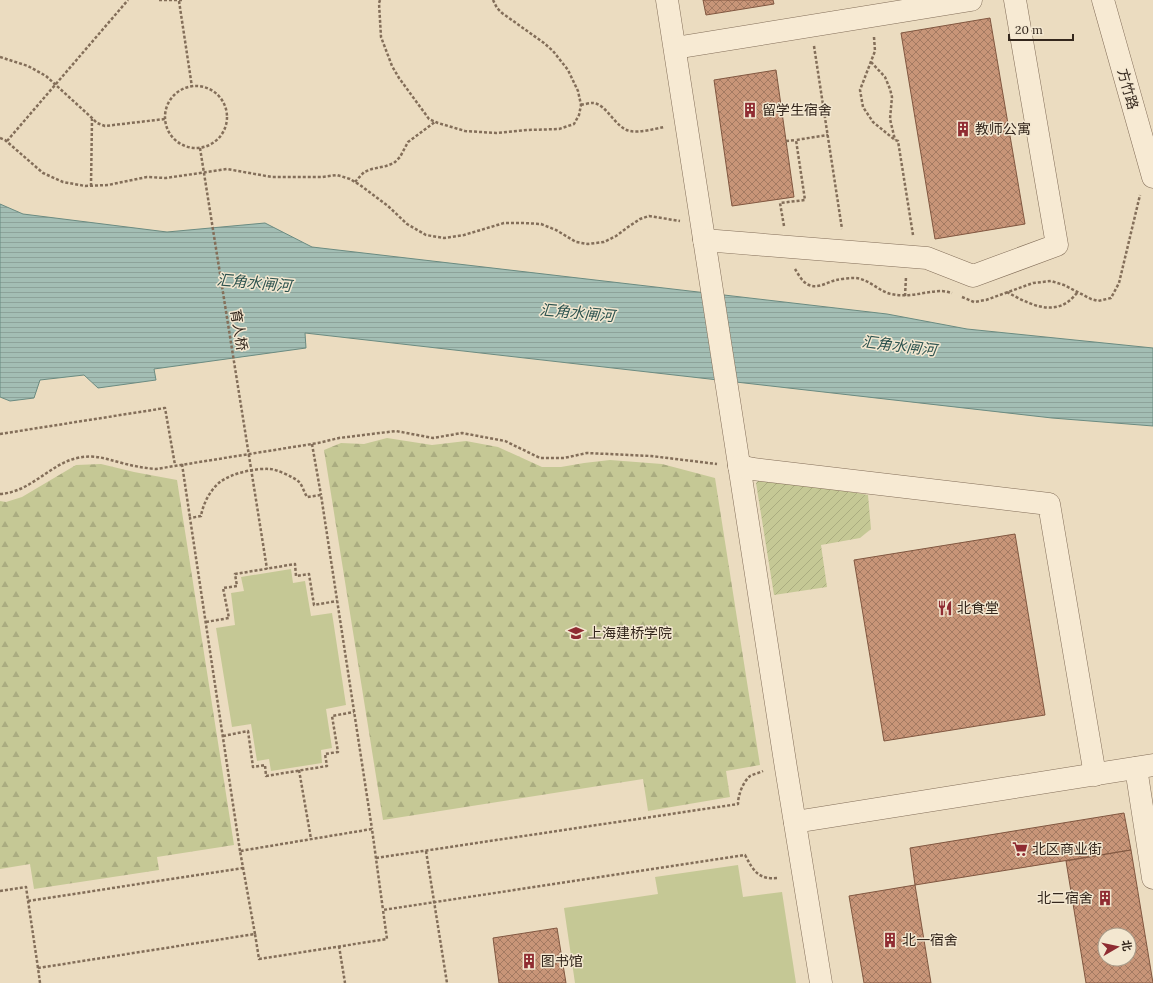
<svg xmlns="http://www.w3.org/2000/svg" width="1153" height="983" font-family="Lora,'Noto Sans SC',serif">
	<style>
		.grass { fill: #c5c895 }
		.forest { fill: url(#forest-firs) }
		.garden { fill: url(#garden-furrows) }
		.water { fill: url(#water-rules); stroke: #6b8b81 }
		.building { fill: url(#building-cross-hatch); stroke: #815740; fill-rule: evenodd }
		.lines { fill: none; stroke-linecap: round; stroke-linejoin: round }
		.minor-casing { stroke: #836e59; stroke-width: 23 }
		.path { stroke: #836e59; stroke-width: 2.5; stroke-dasharray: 3 2; stroke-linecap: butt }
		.minor { stroke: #f7ead3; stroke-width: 22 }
		.labels { text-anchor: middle; stroke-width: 3; stroke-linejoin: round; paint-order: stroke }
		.street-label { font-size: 14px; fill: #34271d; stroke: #f3e7d0 }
		.poi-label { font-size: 14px; fill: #34271d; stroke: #f3e7d0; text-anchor: start }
		.water-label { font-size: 15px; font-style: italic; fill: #2d534f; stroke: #f3e7d0 }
	</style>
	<defs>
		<pattern id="forest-firs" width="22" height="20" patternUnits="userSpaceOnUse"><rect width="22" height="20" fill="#c5c895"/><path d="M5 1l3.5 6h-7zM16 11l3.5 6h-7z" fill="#aaac80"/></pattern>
		<pattern id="garden-furrows" width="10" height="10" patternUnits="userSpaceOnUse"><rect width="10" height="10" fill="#c5c895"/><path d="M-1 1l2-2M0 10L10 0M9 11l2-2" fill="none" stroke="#aaac80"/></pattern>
		<pattern id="water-rules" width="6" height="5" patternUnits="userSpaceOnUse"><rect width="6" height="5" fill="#a3beb4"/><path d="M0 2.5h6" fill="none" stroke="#8da39a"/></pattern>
		<pattern id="building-cross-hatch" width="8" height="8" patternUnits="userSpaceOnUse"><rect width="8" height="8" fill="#c89578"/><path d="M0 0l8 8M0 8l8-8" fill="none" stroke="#a37a62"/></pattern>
	</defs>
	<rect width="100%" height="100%" fill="#ebdcc0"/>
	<!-- grass -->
	<g class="grass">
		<polygon points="291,569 293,583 305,581 311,616 332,613 346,705 326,709 332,748 321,750 322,763 271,771 269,759 257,761 251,724 232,727 216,628 235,625 231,593 244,591 241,577"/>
		<polygon points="738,865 743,897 782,892 796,983 575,983 564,908 658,894 655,877"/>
	</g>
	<!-- forest -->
	<g class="forest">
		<polygon points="387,438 432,445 466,441 498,447 542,467 561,467 584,463 610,460 662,464 715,478 760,765 726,771 730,797 648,811 643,779 383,820 324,450 341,443 364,444"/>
		<polygon points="101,464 134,472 177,480 234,845 157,857 159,870 34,889 30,864 0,869 0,501 6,502 22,497 76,465"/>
	</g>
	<!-- garden -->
	<polygon class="garden" points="766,476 868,495 871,529 860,538 821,545 827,587 774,595 756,483 760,479"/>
	<!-- water -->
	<polygon class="water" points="0,204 23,214 167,232 265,223 312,247 887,314 967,329 1153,348 1153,426 1052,418 305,333 306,348 154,369 156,380 98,388 84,375 40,380 34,398 10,401 0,397"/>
	<!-- building -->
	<g class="building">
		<polygon points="703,0 773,0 774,4 706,15"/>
		<polygon points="990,18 1025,224 935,239 901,33"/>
		<polygon points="776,70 794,197 732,206 714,80"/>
		<polygon points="1015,534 1045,715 884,741 854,560"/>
		<polygon points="1124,813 1131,850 915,885 910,848"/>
		<path d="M1131,850l22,133h-67l-20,-122zM1105,935h24v24h-24z"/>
		<polygon points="915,885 931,983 864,983 849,896"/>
		<polygon points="557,928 566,983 499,983 493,938"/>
	</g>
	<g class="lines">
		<defs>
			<g id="minor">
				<polyline points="667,0 786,768 821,983"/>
				<polyline points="1103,0 1153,177"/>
				<polyline points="675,48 971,0"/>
				<polyline points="704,240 927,258 973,276 1057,245 1015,0"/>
				<polyline points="739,466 753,469 1049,504 1095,775"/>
				<polyline points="1136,768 1153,878"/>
				<polyline points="795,822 1153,765"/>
			</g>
		</defs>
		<!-- minor casing -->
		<use href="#minor" class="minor-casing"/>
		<!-- path -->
		<g class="path">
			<polyline points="159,0 182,0"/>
			<polyline points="380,0 379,3 381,37 392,66 399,78 429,119 438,123 465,131 496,133 527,130 559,129 574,124 579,115 581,105 578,91 568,70 553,51 544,43 502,13 497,8 493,0"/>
			<polyline points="179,1 192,87"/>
			<polyline points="874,37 875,51 860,90 863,107 873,122 895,140 898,141 913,235"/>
			<polyline points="814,46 842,229"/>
			<polyline points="0,57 28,66 46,76 92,118 97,123 105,126 165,119"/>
			<polyline points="871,62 885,77 890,89 892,97 890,119 895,140"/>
			<circle cx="196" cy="117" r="31"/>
			<path d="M581,105c4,-1 9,-2 12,-2 14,1 22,25 37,28 10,2 24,-2 34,-4"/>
			<polyline points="0,138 5,140 43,173 63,182 85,186 108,185 147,177 166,178 227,169 272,177 322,177 337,175 350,179 360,185 388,206 407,224 426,235 444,238 464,235 504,223 523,223 541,224 556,230 576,242 588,244 604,242 616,236 628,227 640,219 649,216 680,221"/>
			<polyline points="7,141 128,0"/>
			<polyline points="786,141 796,140"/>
			<polyline points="200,148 267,569"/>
			<polyline points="355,182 364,172 372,169 386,166 394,163 400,157 408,142 435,122"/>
			<polyline points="91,186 92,119"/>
			<polyline points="784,226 780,203 805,200 796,140 828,135"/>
			<path d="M795,269c3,5 8,14 14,16 10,4 18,-3 27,-5 5,-1 12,-2 18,-2 14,0 24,13 37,16 17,4 32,-2 49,-3 4,0 8,1 12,2"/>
			<path d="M1007,292c18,10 43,24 62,9 3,-2 6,-6 9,-9"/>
			<polyline points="905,296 906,277"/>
			<polyline points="962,297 974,302 986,300 1033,283 1051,281 1064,285 1091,299 1098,301 1111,298 1119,283 1140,195"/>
			<polyline points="0,434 165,408 175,465"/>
			<polyline points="312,444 321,495"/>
			<polyline points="182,464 190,518"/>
			<path d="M0,494c31,-2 50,-30 77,-36 18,-4 29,1 45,5 11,3 22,5 34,6l162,-26 21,-5 57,-7 37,7 29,-5 43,8 35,17h24l23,-5 64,3 66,8"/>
			<polyline points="206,622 229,618 223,588 237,586 235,574 295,564 296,576 309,574 314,605 337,601"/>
			<polyline points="223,736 248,731 253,767 265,765 266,776 327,766 325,754 338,752 332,716 354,712"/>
			<polyline points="299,770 311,839"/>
			<path d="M240,851l-50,-333 11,-2c2,-12 9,-26 19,-34 12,-9 35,-14 50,-13 6,0 23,8 28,12 4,3 6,11 9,16l14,-2 51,334"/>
			<polyline points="426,851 447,983"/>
			<path d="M376,858l362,-54c0,-9 5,-22 12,-28 4,-2 9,-3 13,-5"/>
			<polyline points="0,891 26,887 38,968"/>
			<polyline points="28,901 243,868"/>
			<polyline points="255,934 240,851 372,829 383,910"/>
			<polyline points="339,946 345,983"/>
			<path d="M40,983l-2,-15 217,-34 4,25 128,-20 -4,-29 362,-55c8,15 13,25 33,23"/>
		</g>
		<!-- minor -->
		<use href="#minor" class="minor"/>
	</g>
	<!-- icons -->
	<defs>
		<symbol id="building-bare" viewBox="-9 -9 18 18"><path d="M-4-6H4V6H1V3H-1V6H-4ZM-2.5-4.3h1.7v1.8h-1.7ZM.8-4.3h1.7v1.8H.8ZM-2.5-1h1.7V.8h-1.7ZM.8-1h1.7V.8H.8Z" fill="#8f2c32" stroke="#f3e7d0" stroke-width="2.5" paint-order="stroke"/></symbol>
		<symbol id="restaurant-bare" viewBox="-9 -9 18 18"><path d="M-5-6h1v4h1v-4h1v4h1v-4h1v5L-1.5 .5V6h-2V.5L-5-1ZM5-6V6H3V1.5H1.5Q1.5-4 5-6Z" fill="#8f2c32" stroke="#f3e7d0" stroke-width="2.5" paint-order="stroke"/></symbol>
		<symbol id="university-bare" viewBox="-9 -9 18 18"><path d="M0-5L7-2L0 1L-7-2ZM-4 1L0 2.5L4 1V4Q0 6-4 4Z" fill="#8f2c32" stroke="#f3e7d0" stroke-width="2.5" paint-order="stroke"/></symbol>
		<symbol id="supermarket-bare" viewBox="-9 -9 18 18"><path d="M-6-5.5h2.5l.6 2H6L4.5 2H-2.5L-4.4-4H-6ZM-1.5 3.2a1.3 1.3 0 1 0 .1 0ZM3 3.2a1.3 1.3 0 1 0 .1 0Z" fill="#8f2c32" stroke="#f3e7d0" stroke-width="2.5" paint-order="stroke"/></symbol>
	</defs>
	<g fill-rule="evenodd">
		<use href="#building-bare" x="739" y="99" width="22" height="22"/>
		<use href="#building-bare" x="952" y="118" width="22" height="22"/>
		<use href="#restaurant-bare" x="934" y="597" width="22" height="22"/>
		<use href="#university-bare" x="565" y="622" width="22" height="22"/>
		<use href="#supermarket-bare" x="1009" y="838" width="22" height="22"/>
		<use href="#building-bare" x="1094" y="887" width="22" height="22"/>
		<use href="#building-bare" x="879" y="929" width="22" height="22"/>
		<use href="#building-bare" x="518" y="950" width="22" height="22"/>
	</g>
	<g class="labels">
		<!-- street labels -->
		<g class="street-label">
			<text transform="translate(1128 89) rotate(74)" y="5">方竹路</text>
			<text transform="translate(239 330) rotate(81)" y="5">育人桥</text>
		</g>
		<!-- poi labels -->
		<g class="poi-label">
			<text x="762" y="115">留学生宿舍</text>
			<text x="975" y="134">教师公寓</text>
			<text x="957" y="613">北食堂</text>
			<text x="588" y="638">上海建桥学院</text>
			<text x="1032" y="854">北区商业街</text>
			<text x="1093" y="903" text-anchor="end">北二宿舍</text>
			<text x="902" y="945">北一宿舍</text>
			<text x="541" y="966">图书馆</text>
		</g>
		<!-- water labels -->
		<g class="water-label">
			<text transform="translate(254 283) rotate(5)" y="5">汇角水闸河</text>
			<text transform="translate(577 313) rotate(5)" y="5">汇角水闸河</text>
			<text transform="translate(899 346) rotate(7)" y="5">汇角水闸河</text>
		</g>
	</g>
	<!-- north arrow -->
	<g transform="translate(1117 947) rotate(81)"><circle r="19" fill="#f3e7d0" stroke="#a79a88"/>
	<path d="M0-3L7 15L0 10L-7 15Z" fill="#8f2c32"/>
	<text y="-6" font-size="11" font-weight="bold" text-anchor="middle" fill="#34271d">北</text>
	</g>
	<!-- scale -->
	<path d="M1009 34v6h64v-6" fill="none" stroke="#34271d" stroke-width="2"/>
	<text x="1015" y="34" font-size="12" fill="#34271d" stroke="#f3e7d0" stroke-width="3" paint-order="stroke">20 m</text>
</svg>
